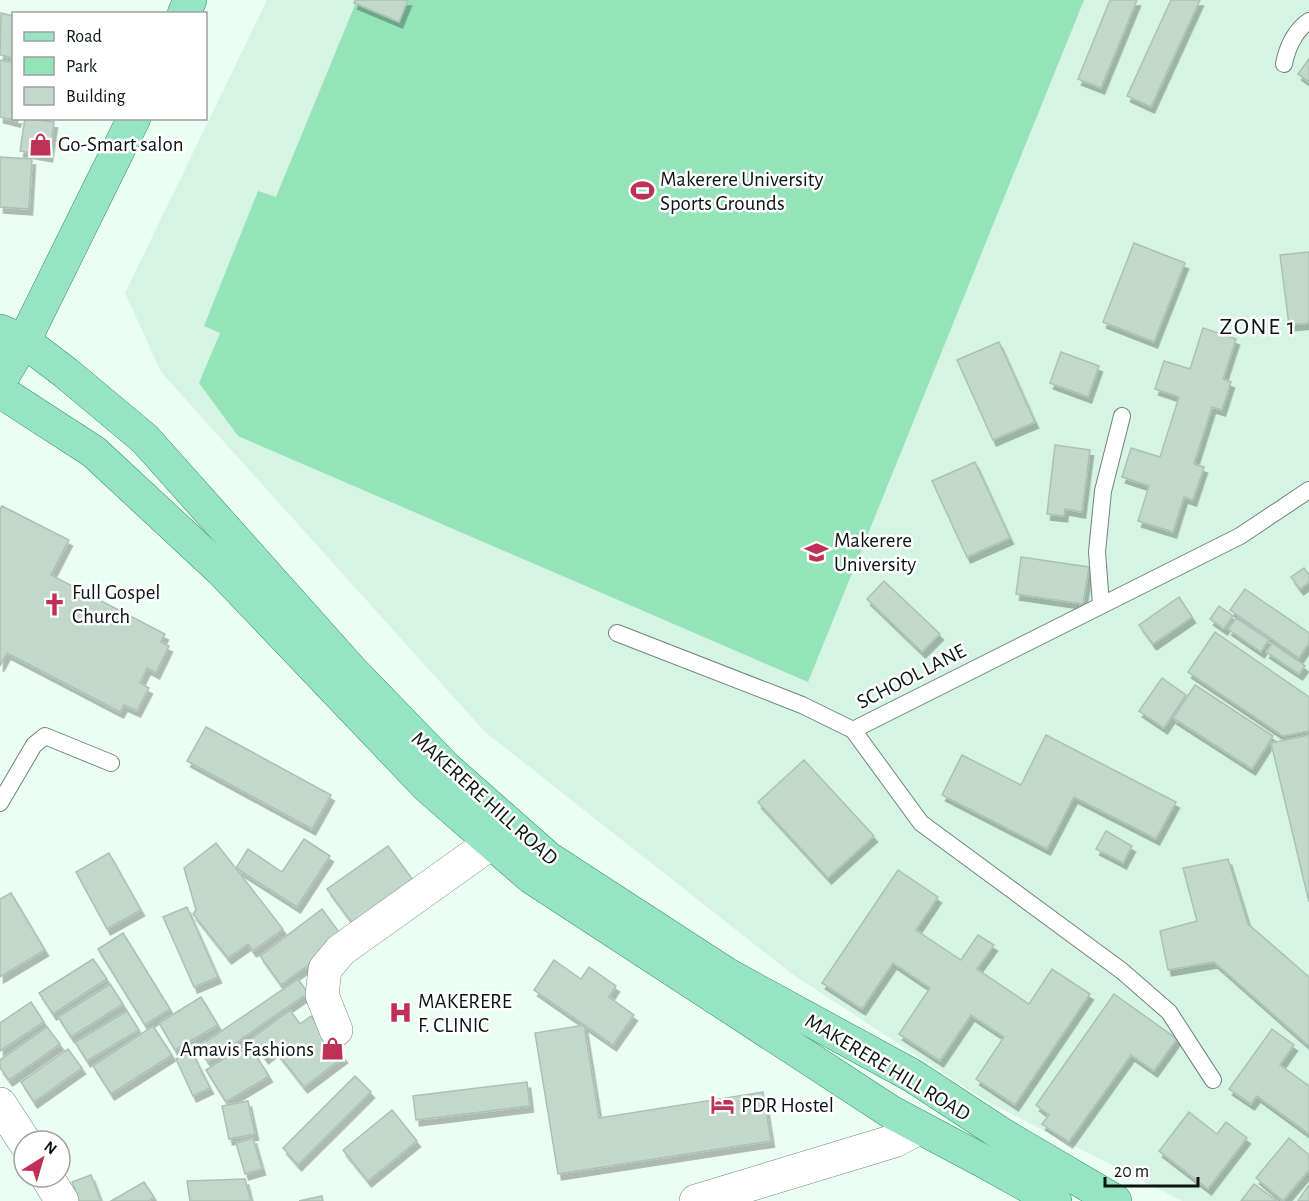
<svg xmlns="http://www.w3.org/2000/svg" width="1309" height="1201" font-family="'Alegreya Sans',sans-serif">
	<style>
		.built { fill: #d6f4e3 }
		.green { fill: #94e3b9 }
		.building { fill: #c2d8cb; stroke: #abc1b5; stroke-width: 1.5; filter: url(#shadow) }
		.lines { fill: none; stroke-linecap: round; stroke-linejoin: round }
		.lane-casing { stroke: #708579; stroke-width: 18 }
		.street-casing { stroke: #708579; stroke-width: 34 }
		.primary-casing { stroke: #399068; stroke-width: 34 }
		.lane { stroke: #fff; stroke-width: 16 }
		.street { stroke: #fff; stroke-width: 33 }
		.primary { stroke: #96e4c1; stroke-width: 33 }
		.labels { text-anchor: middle; stroke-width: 5; stroke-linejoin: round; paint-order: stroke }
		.poi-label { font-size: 21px; fill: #0d1511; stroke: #fff; text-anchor: start }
		.street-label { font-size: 21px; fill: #0d1511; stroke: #fff }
		.quarter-label { font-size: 24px; letter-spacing: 1.5px; fill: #0d1511; stroke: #fff }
	</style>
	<defs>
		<filter id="shadow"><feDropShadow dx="3.5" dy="6" stdDeviation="0" flood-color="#0004"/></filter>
	</defs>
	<rect width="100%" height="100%" fill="#ebfef3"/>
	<!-- built -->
	<polygon class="built" points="267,0 1309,0 1309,1201 1182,1201 986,1101 792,974 485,732 161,372 125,293"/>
	<!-- green -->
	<polygon class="green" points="357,0 1084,0 808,682 238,436 199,383 220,333 204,326 258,191 276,197"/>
	<!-- building -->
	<g class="building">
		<polygon points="355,0 408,0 399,22 354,3"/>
		<polygon points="1110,0 1137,0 1101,88 1078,79"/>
		<polygon points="1171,0 1200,0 1151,107 1127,96"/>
		<polygon points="1,13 14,16 14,58 0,55"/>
		<polygon points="1309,59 1309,82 1298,74"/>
		<polygon points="0,60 14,63 14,118 18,118 17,121 0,117"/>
		<polygon points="25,118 54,122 49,156 20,151"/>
		<polygon points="0,157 32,159 29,209 0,207"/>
		<polygon points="1134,243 1185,263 1154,342 1103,322"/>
		<polygon points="1309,252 1309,323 1289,325 1280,255"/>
		<polygon points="1203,328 1236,339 1223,379 1231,382 1222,410 1212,407 1194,464 1204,467 1193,500 1184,497 1173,532 1138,521 1149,486 1122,477 1131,448 1160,457 1179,397 1155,389 1164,361 1190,369"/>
		<polygon points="999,342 1035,422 993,440 957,360"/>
		<polygon points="1061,352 1099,366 1088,397 1050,383"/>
		<polygon points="1055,445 1090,450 1082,512 1065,509 1064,516 1047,514"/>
		<polygon points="975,462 1010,538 967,557 932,481"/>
		<polygon points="2,506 69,540 51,575 165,634 161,642 169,646 156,673 147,668 140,683 149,688 137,711 124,705 120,712 7,653 0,666 0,509"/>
		<polygon points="1021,557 1089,567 1083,604 1016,594"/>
		<polygon points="1304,568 1309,575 1309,582 1300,589 1291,577"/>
		<polygon points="884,581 940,634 922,652 867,599"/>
		<polygon points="1245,589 1309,633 1309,643 1299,658 1230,610"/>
		<polygon points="1179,597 1192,617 1153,644 1139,625"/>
		<polygon points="1219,606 1233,616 1224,629 1210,619"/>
		<polygon points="1236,618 1269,640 1261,652 1228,629"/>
		<polygon points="1215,632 1309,697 1309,731 1283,736 1188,672"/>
		<polygon points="1272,643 1305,666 1299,674 1266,652"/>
		<polygon points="1162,678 1186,695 1164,728 1139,711"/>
		<polygon points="1195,685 1273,736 1252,769 1173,718"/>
		<polygon points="206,727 331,795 312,829 187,761"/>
		<polygon points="1046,735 1176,802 1156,839 1074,797 1047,849 942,795 962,755 1021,785"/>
		<polygon points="1309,735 1309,902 1271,743"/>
		<polygon points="804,760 874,836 828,878 758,802"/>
		<polygon points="1106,831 1132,846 1123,863 1096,849"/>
		<polygon points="304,839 330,856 297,907 236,868 248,849 282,872"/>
		<polygon points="216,843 283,929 253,951 248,944 228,958 193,914 196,910 184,868"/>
		<polygon points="388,846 416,884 355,927 327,889"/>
		<polygon points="109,853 141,910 107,929 76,872"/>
		<polygon points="1228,859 1248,924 1309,977 1309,1046 1214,962 1168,970 1160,931 1197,921 1183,868"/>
		<polygon points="898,870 938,897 916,930 961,960 978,935 994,945 977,969 1029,1004 1052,969 1090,994 1015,1105 976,1079 1004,1037 971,1015 940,1061 899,1034 930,988 893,963 862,1009 822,983"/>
		<polygon points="11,893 45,950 0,977 0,899"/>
		<polygon points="187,907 218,977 194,987 163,917"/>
		<polygon points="322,909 344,939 281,985 260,956"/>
		<polygon points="123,933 170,1009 145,1025 98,949"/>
		<polygon points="93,959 107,979 53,1014 39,993"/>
		<polygon points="554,960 581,979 589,967 616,986 609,997 634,1015 613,1045 534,990"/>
		<polygon points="298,979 308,993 208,1062 198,1047"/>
		<polygon points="110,984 123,1004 71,1037 58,1017"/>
		<polygon points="1114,994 1177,1039 1154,1071 1131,1055 1069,1142 1042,1124 1049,1115 1036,1105"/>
		<polygon points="201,997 218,1025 175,1050 159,1023"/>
		<polygon points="31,1002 44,1022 0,1051 0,1023"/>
		<polygon points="290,1010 300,1024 311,1016 344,1057 304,1087 275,1050 265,1058 251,1039"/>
		<polygon points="127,1011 139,1030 87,1061 75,1042"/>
		<polygon points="584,1025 599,1118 763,1092 771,1141 558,1174 535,1033"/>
		<polygon points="153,1026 172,1055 111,1094 93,1066"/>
		<polygon points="47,1027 60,1044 9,1080 0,1068 0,1060"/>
		<polygon points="1272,1029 1294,1045 1280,1065 1309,1086 1309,1134 1257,1096 1251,1104 1229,1089"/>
		<polygon points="248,1043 269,1076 226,1102 206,1070"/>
		<polygon points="68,1049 82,1068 34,1102 21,1082"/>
		<polygon points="192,1052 210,1088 193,1096 176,1059"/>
		<polygon points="355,1076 371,1092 298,1165 283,1148"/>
		<polygon points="527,1082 530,1106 416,1120 413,1096"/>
		<polygon points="248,1101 255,1134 229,1139 222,1106"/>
		<polygon points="392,1110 417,1141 368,1181 343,1150"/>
		<polygon points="1189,1112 1217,1134 1226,1122 1247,1138 1208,1189 1159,1151"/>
		<polygon points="253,1138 262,1169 245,1174 236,1143"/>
		<polygon points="1289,1138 1309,1155 1309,1170 1283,1201 1256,1178"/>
		<polygon points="91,1175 101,1201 79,1201 72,1182"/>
		<polygon points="245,1179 251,1201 190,1201 187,1181"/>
		<polygon points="144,1182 154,1197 148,1201 111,1201"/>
		<polygon points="1254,1184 1277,1201 1241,1201"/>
		<polygon points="1309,1185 1309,1201 1298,1201"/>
		<polygon points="322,1196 323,1201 299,1201"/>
	</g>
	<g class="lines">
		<defs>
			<g id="lane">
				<path d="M1284,64c3,-16 11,-34 25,-43"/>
				<polyline points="1101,605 1097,552 1103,491 1122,416"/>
				<polyline points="617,633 802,705 853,730 921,823 1122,971 1169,1012 1213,1080"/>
				<polyline points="853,730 1240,536 1309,490"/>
				<polyline points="0,803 34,745 45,736 111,763"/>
			</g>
			<g id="street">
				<polyline points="336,1030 322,995 325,969 341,950 491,843"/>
				<polyline points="0,1104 24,1141"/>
				<polyline points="47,1177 62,1201"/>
				<polyline points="696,1201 894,1141 919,1128"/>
			</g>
			<g id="primary">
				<polyline points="184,14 190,0"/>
				<polyline points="0,331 24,341 66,373 145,439 351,670 446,768 548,858 728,975 913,1076 1003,1135 1115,1201"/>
				<polyline points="0,381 24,341 134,118"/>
				<polyline points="0,391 94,452 222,571 428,787 531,877 891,1112 985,1162 1055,1201"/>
			</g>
		</defs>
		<!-- lane casing -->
		<use href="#lane" class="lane-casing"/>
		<!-- street casing -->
		<use href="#street" class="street-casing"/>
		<!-- primary casing -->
		<use href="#primary" class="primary-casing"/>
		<!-- lane -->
		<use href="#lane" class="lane"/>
		<!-- street -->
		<use href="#street" class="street"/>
		<!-- primary -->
		<use href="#primary" class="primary"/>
	</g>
	<!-- icons -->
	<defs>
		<symbol id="shop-bare" viewBox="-9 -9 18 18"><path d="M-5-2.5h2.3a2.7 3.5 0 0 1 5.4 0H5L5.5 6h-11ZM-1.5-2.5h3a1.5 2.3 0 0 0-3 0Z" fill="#bf3056" stroke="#fff" stroke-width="2.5" paint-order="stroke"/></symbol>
		<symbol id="stadium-bare" viewBox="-9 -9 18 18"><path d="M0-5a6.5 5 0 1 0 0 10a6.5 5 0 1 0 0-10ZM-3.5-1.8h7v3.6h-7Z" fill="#bf3056" stroke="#fff" stroke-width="2.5" paint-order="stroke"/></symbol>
		<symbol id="university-bare" viewBox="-9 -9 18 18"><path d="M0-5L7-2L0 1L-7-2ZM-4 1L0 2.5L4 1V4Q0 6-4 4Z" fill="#bf3056" stroke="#fff" stroke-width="2.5" paint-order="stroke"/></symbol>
		<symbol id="church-bare" viewBox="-9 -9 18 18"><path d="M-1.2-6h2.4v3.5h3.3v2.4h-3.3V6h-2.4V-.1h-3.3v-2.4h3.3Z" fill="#bf3056" stroke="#fff" stroke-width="2.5" paint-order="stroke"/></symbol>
		<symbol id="hospital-bare" viewBox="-9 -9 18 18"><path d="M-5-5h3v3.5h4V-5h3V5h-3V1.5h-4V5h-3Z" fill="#bf3056" stroke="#fff" stroke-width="2.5" paint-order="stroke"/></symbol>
		<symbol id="hotel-bare" viewBox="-9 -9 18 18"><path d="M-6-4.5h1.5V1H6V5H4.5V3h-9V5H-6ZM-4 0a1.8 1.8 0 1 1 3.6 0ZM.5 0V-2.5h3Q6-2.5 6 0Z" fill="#bf3056" stroke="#fff" stroke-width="2.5" paint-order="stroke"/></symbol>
	</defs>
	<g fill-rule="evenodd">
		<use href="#shop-bare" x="24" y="128" width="33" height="33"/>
		<use href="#stadium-bare" x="626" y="174" width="33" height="33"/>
		<use href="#university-bare" x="800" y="536" width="33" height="33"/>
		<use href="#church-bare" x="38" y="588" width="33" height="33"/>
		<use href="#hospital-bare" x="384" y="996" width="33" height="33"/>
		<use href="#shop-bare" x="316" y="1032" width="33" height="33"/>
		<use href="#hotel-bare" x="706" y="1088" width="33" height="33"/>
	</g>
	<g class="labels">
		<!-- poi labels -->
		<g class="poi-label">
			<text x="58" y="151">Go-Smart salon</text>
			<text x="660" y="186">Makerere University<tspan x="660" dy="24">Sports Grounds</tspan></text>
			<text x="834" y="547">Makerere<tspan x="834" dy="24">University</tspan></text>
			<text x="72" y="599">Full Gospel<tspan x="72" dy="24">Church</tspan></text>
			<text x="418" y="1008">MAKERERE<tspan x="418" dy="24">F. CLINIC</tspan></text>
			<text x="314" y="1056" text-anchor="end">Amavis Fashions</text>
			<text x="741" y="1112">PDR Hostel</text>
		</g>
		<!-- street labels -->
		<g class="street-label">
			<text transform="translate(911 676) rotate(-27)" y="7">SCHOOL LANE</text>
			<text transform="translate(485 798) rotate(42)" y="7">MAKERERE HILL ROAD</text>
			<text transform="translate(888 1067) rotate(31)" y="7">MAKERERE HILL ROAD</text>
		</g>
		<!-- quarter labels -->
		<g class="quarter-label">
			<text x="1258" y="334">ZONE 1</text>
		</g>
	</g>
	<!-- legend -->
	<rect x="12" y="12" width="195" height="108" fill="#ffffff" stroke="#9ea1a0" stroke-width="1.5"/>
	<rect x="24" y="32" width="30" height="9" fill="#96e4c1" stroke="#9ea1a0" stroke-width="1.5"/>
	<text x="66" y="42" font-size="18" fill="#0d1511">Road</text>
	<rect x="24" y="57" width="30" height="18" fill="#94e3b9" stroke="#9ea1a0" stroke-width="1.5"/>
	<text x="66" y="72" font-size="18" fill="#0d1511">Park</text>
	<rect x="24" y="87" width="30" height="18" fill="#c2d8cb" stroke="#9ea1a0" stroke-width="1.5"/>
	<text x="66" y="102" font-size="18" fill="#0d1511">Building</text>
	<!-- north arrow -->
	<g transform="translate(42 1159) rotate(37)"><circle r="28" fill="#ffffff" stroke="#9ea1a0" stroke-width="1.5"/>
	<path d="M0-4.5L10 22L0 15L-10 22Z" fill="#bf3056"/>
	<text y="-9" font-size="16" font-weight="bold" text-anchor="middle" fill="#0d1511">N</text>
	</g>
	<!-- scale -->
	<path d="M1105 1177v9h93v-9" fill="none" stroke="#0d1511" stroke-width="3"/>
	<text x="1114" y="1177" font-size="18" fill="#0d1511" stroke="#ffffff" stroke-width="4.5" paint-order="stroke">20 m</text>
</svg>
